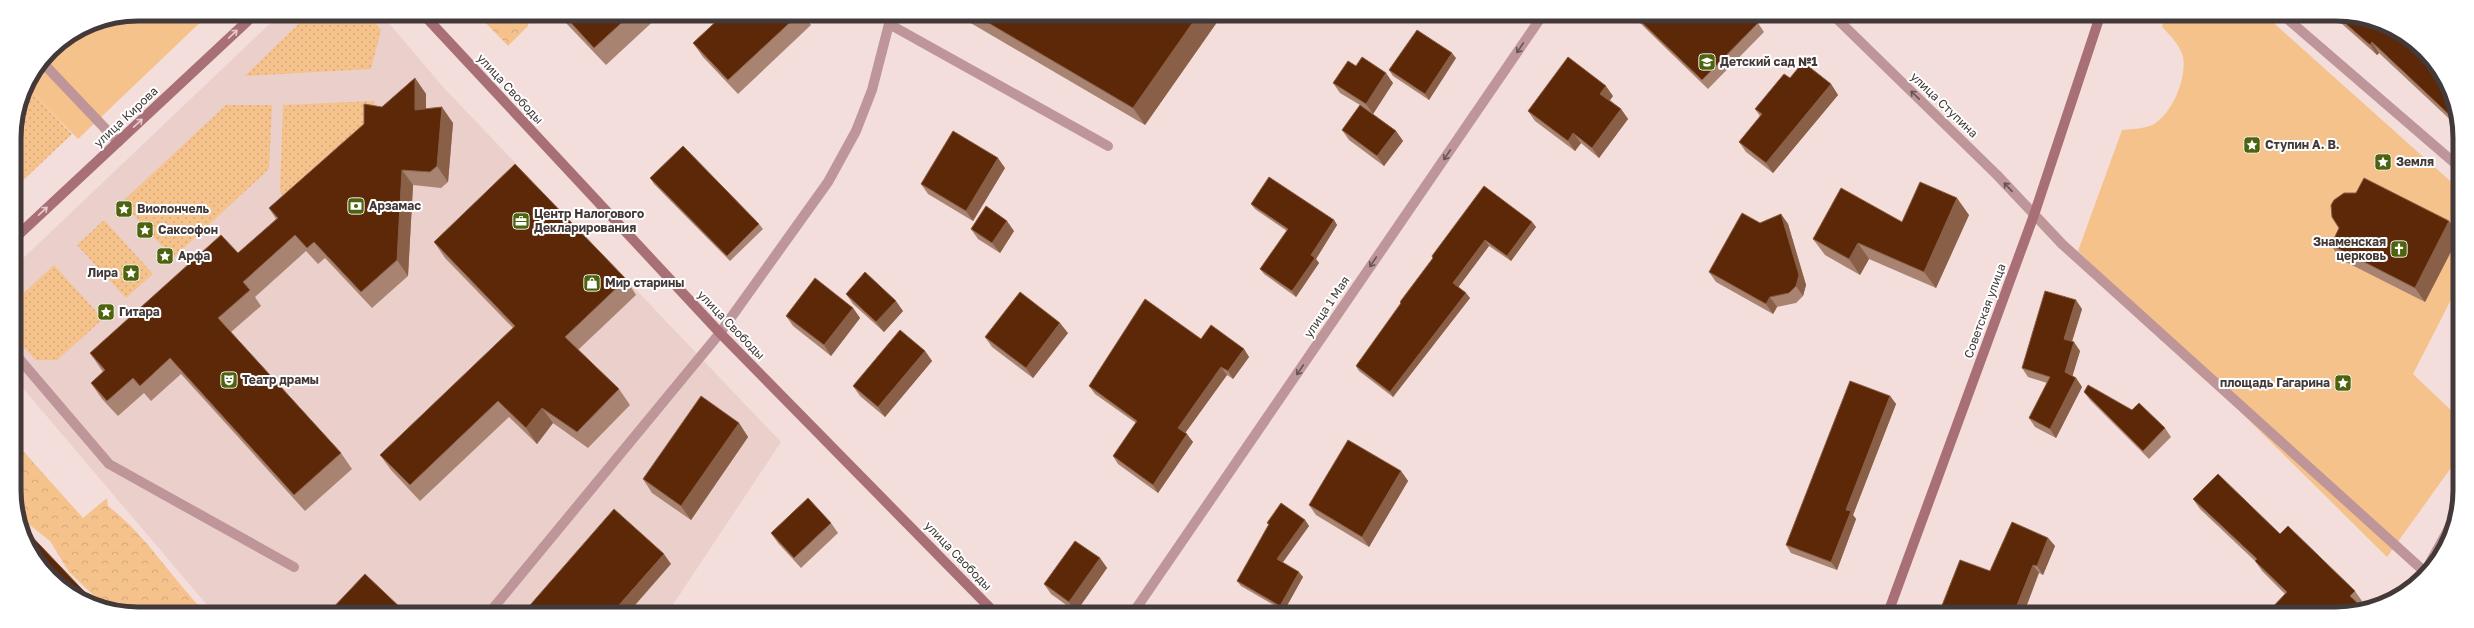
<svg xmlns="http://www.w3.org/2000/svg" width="2474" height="628" font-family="'Golos Text',sans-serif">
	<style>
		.built { fill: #ebcfca }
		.grass { fill: url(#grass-dots) }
		.forest { fill: url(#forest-crowns) }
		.park { fill: #f6c28c }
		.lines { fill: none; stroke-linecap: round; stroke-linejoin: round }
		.lane { stroke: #be969a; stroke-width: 10 }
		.street { stroke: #be969a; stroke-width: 10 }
		.secondary { stroke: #a96f77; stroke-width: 10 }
		.wall { fill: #a88371 }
		.shaded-wall { fill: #895f47 }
		.building { fill: #5c2807; stroke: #895f47 }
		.oneway { stroke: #e1cdcf }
		.oneway2 { stroke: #675555 }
		.labels { text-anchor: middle; stroke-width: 4; stroke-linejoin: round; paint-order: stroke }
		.poi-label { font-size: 12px; font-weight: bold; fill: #423938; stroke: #fff; text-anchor: start }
		.street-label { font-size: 12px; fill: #423938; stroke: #fff }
		.rim { fill: none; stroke: #423938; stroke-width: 5 }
	</style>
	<defs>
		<pattern id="grass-dots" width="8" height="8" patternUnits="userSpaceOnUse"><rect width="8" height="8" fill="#f6c28c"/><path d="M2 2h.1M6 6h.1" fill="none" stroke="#d4a77a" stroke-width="1.8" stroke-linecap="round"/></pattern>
		<pattern id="forest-crowns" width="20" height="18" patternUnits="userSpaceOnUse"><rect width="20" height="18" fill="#f6c28c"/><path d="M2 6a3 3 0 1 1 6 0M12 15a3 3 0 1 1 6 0" fill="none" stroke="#d4a77a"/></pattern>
	</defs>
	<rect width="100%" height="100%" fill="#f3dedb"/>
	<!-- built -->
	<polygon class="built" points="280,14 381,14 444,88 781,442 668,612 213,612 16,380 15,266"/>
	<!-- grass -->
	<g class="grass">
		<polygon points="309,14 367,14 381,30 371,69 245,76"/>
		<polygon points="26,86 72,134 15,188 14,130"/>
		<polygon points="374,101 373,137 294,207 280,192 283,105"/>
		<polygon points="226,105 272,105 269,169 173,258 122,202"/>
		<polygon points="104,220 153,274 126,298 77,245"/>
		<polygon points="54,265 103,319 57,360 36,360 15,338 15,301"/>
	</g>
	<!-- forest -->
	<g class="forest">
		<polygon points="477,14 530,14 528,26 508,46"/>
		<path d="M16,443l67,75 24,-20 1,8c38,29 63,72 97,106h-91l-5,-2 -40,-38 -19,-31 -33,-26z"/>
	</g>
	<!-- park -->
	<g class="park">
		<polygon points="138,14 209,14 78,139 26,86 51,50 91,23"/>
		<path d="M2165,16h101l192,172v98l-45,88 45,43v41l-71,99 -309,-306 44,-121c10,-1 21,-1 30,-5 20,-10 35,-47 31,-68 -3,-12 -13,-22 -21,-30z"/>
	</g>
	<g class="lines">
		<!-- lane -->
		<g class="lane">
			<polyline points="2284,16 2458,166"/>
			<polyline points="42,62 118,142"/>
			<polyline points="16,355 109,464 294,567"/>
			<polyline points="490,612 720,333 828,182 856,131 872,90 889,24 1108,146"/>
		</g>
		<!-- street -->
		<g class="street">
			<polyline points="1834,16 1997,175 2062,244 2426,573"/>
			<polyline points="2425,572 2458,512"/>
			<polyline points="1133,613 1542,16"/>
		</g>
		<!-- secondary -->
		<g class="secondary">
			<polyline points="423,14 720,333 994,612"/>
			<polyline points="15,238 255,14"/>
			<polyline points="1888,613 2034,215 2100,16"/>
		</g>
	</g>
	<!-- wall -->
	<g class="wall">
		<polygon points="561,14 660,15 606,65 566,23"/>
		<polygon points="723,15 804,15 811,25 738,94 703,57 693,43"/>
		<polygon points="957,15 1222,15 1145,125"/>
		<polygon points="1629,16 1750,16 1758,23 1764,32 1708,89 1641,24"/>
		<polygon points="2333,16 2360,16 2458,114 2458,127 2379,53 2377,55"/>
		<polygon points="1456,58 1429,100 1393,76 1389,70"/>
		<polygon points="1356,66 1393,83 1373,114 1366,109 1396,131 1403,141 1384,166 1349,140 1342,130 1360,105 1340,93 1333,83"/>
		<polygon points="415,78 426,94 426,109 453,123 448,182 441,188 413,185 408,276 372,308 325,258 318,264 306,251 255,297 261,306 231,332 341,453 352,469 305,511 181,374 151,401 144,393 118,416 102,399 91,383 103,372 90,353 238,253 276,219 269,208 364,124 382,107"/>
		<polygon points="1790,78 1831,84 1838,95 1773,173 1746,152 1739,142 1760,116 1755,109"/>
		<polygon points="1613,96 1610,100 1621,109 1628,119 1599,158 1581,143 1575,151 1535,121 1528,111"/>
		<polygon points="1005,168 973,221 928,194 921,184"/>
		<polygon points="650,178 759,224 763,229 730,261 654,184"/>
		<polygon points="1251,204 1334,220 1337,225 1316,259 1319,263 1296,297 1264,274 1260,269 1287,231 1255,209"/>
		<polygon points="1781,214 1788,224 1806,285 1803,296 1796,303 1777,307 1773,314 1716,282 1709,272 1760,223"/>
		<polygon points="1969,215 1936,288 1869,259 1860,275 1825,255 1813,239 1902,222"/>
		<polygon points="2449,221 2458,233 2458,238 2425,302 2340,259 2331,245"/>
		<polygon points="1532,222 1536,227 1511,261 1489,246 1458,287 1470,298 1393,397 1359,371 1356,366 1401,304 1400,302 1433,258 1432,256"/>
		<polygon points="971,229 1014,231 1000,253 978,239"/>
		<polygon points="434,242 626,279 636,295 578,350 619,389 630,405 588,448 553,423 537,444 509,417 420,501 391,470 380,455 513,328 445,258"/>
		<polygon points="846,294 903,311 884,332 853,304"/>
		<polygon points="853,308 860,318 831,356 793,326 786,316"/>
		<polygon points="2082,309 2072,341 2080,351 2072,376 2076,378 2082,387 2056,438 2035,427 2029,418 2047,383 2028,377 2022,368"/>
		<polygon points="1068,333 1033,378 992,347 985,337"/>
		<polygon points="1201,339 1244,349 1249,357 1233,379 1227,375 1185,433 1193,442 1158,493 1118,464 1113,456 1136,423 1095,394 1089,386"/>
		<polygon points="925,351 932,361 885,417 860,396 853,386"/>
		<polygon points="2084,392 2132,410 2165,428 2171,437 2149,459 2090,400"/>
		<polygon points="1890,396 1896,404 1853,515 1856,519 1837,570 1791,553 1786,545"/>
		<polygon points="739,423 748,437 691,520 652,493 643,479"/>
		<polygon points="1401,471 1408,481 1369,547 1316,515 1309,505"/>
		<polygon points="2193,499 2280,534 2355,591 2362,601 2359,604 2344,614 2271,614 2269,611 2285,594 2262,571 2255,561 2200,509"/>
		<polygon points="1305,520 1309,526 1282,562 1303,577 1284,611 1241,586 1237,581 1269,525 1267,523"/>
		<polygon points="831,523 838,533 801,568 778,543 771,533"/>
		<polygon points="2048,538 2055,546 2043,575 2039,573 1990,571"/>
		<polygon points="1100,558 1107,568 1076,612 1051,594 1044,584"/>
	</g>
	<!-- shaded-wall -->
	<g class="shaded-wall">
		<polygon points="1198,15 1222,15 1145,125 1133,108"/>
		<polygon points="2372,42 2379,53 2377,55 2370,45"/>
		<polygon points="1452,53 1456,58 1429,100 1425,94"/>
		<polygon points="1386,73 1393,83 1373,114 1366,104"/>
		<polygon points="415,78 426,94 426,126 415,110"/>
		<polygon points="1831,84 1838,95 1773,173 1766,163"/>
		<polygon points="1606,86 1613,96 1607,104 1600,94"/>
		<polygon points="442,107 453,123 448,182 437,166"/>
		<polygon points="1621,109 1628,119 1599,158 1592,148"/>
		<polygon points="1396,131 1403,141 1384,166 1377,156"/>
		<polygon points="1573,133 1581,143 1575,151 1568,141"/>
		<polygon points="998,158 1005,168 973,221 966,211"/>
		<polygon points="402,170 413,185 408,276 397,260"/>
		<polygon points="1957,198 1969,215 1936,288 1924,272"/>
		<polygon points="1781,214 1788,224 1806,285 1803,296 1796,286"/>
		<polygon points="1334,220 1337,225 1316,259 1319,263 1296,297 1292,291 1311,255"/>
		<polygon points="1007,221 1014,231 1000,253 992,243"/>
		<polygon points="2449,221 2458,233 2458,238 2425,302 2415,288"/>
		<polygon points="1532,222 1536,227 1511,261 1507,256"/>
		<polygon points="1485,240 1489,246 1457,289 1453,283"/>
		<polygon points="1858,243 1869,259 1860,275 1849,259"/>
		<polygon points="1466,293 1470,298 1393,397 1390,392"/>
		<polygon points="1770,297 1777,307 1773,314 1766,304"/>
		<polygon points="2076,300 2082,309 2070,348 2064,339"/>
		<polygon points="896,301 903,311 884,332 876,322"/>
		<polygon points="853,308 860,318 831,356 824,345"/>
		<polygon points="1060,323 1068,333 1033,378 1026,368"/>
		<polygon points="2074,342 2080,351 2071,381 2065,372"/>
		<polygon points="1244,349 1249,357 1233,379 1228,371"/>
		<polygon points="925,351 932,361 885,417 878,407"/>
		<polygon points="1221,367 1227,375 1183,436 1178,428"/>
		<polygon points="2076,378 2082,387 2056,438 2050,429"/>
		<polygon points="1890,396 1896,404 1853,515 1856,519 1837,570 1831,562 1846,510"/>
		<polygon points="542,408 553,423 537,444 526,428"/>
		<polygon points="739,423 748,437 691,520 681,506"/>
		<polygon points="1187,434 1193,442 1158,493 1153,485"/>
		<polygon points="1401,471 1408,481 1369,547 1362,537"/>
		<polygon points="1305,520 1309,526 1281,565 1277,559"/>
		<polygon points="2048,538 2055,546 2043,575 2037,566"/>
		<polygon points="664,554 671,564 629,612 613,612"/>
		<polygon points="1100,558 1107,568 1076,612 1069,602"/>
		<polygon points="2033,565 2039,573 2024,613 2014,613"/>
		<polygon points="1299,572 1303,577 1284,611 1280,606"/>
	</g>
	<!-- building -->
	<g class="building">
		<polygon points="563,14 630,15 594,48"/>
		<polygon points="723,15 798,15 728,80 693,43"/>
		<polygon points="975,15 1198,15 1133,108"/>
		<polygon points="1635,16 1750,16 1758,23 1702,80"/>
		<polygon points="2337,16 2360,16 2398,31 2424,51 2447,83 2458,114 2458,123 2372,42 2370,45"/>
		<polygon points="1417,30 1452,53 1425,94 1389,70"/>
		<polygon points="1362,57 1386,73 1366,104 1333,83 1348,61 1356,66"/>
		<polygon points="1568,57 1606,86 1600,94 1621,109 1592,148 1573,133 1568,141 1528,111"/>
		<polygon points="1803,62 1831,84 1766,163 1739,142 1762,114 1755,109 1784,74 1790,78"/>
		<polygon points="415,78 415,110 442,107 437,166 430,172 402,170 397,260 361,292 314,242 307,248 295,235 243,282 250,290 218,318 341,453 294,495 170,358 140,386 133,378 107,401 91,383 105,370 90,353 221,235 238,253 278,218 269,208 364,124 364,104 382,107"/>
		<polygon points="1360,105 1396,131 1377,156 1342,130"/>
		<polygon points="953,131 998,158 966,211 921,184"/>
		<polygon points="683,146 759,224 727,256 650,178"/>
		<polygon points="515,164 626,279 565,337 619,389 577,432 542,408 526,428 498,401 410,485 380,455 515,326 434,242"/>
		<polygon points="1269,177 1334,220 1311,255 1315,258 1292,291 1260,269 1288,229 1251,204"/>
		<polygon points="2364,178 2449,221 2415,288 2331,245 2339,228 2332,217 2331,205 2334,200 2344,193 2356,193"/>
		<polygon points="1920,182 1957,198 1924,272 1858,243 1849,259 1813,239 1841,188 1902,222"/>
		<polygon points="1484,186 1532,222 1507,256 1485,240 1453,283 1466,293 1390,392 1356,366 1401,303 1400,302 1433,258 1432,256"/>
		<polygon points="986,206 1007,221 992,243 971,229"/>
		<polygon points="1742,213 1760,223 1781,214 1799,275 1796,286 1789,293 1770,297 1766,304 1709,272"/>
		<polygon points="865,272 896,301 876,322 846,294"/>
		<polygon points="815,278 853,308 824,345 786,316"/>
		<polygon points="2045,291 2076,300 2064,339 2074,342 2065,372 2076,378 2050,429 2029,418 2050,377 2022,368"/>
		<polygon points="1020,292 1060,323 1026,368 985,337"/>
		<polygon points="1145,299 1201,339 1211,325 1244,349 1228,371 1221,367 1178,428 1187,434 1153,485 1113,456 1137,421 1089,386"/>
		<polygon points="900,330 925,351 878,407 853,386"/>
		<polygon points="1850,381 1890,396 1846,510 1851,511 1831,562 1786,545"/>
		<polygon points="2088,385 2132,410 2139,403 2165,428 2143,451 2084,392"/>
		<polygon points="701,396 739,423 681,506 643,479"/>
		<polygon points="1348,440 1401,471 1362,537 1309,505"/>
		<polygon points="2218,474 2280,534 2288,526 2355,591 2350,596 2364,609 2344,614 2272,614 2269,611 2287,592 2255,561 2257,559 2193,499"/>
		<polygon points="808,498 831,523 794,558 771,533"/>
		<polygon points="1281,503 1305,520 1277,559 1299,572 1280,606 1237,581 1269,524 1267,523"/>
		<polygon points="614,509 664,554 613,612 524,612"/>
		<polygon points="2012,522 2048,538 2037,566 2033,565 2014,613 1939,613 1960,560 1990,571"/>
		<polygon points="20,524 98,606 76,597 50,577 27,545"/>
		<polygon points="1075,541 1100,558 1069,602 1044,584"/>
		<polygon points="365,574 405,612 329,612"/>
		<polygon points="1191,606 1201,613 1187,613"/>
	</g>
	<!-- one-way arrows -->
	<defs><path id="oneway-shaft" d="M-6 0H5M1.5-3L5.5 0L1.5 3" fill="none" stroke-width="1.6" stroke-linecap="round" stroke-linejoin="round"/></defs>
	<g class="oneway">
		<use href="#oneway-shaft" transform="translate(233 34) rotate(-43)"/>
		<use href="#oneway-shaft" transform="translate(138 123) rotate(-43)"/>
		<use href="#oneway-shaft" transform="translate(43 211) rotate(-43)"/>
	</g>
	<g class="oneway2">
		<use href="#oneway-shaft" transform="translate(1520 48) rotate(124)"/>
		<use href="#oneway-shaft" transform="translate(1915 95) rotate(-136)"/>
		<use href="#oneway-shaft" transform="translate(1447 155) rotate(124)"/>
		<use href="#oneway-shaft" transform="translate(2008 187) rotate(-133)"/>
		<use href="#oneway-shaft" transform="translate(1373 262) rotate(124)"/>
		<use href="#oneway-shaft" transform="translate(1300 370) rotate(124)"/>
	</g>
	<!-- icons -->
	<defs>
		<symbol id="school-square" viewBox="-11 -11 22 22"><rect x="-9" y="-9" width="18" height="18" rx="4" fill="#4d630e" stroke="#fff"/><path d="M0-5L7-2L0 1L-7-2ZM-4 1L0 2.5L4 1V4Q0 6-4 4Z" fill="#fff"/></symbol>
		<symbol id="sight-square" viewBox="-11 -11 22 22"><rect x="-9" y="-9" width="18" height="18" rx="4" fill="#4d630e" stroke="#fff"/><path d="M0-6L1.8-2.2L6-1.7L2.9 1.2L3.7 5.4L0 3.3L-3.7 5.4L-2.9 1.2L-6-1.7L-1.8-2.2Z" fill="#fff"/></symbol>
		<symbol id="bank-square" viewBox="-11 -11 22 22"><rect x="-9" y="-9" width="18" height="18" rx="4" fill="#4d630e" stroke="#fff"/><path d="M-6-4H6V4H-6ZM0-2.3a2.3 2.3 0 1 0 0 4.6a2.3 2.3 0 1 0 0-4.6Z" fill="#fff"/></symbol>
		<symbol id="office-square" viewBox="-11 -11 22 22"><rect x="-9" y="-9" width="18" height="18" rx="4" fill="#4d630e" stroke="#fff"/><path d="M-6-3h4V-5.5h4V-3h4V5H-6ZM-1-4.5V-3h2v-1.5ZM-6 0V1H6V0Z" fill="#fff"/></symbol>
		<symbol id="church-square" viewBox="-11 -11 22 22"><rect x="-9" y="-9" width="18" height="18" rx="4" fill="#4d630e" stroke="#fff"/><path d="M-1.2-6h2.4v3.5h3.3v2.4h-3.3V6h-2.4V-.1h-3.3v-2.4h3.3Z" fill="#fff"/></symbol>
		<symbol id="shop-square" viewBox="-11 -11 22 22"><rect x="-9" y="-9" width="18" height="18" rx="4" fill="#4d630e" stroke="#fff"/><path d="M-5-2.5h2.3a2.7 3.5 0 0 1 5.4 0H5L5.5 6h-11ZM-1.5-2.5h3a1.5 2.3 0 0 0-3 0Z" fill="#fff"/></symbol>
		<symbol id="theatre-square" viewBox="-11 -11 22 22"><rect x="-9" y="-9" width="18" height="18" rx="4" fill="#4d630e" stroke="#fff"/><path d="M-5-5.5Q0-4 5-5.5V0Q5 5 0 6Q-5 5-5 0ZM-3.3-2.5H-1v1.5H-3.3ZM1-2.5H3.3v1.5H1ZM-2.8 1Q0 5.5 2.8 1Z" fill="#fff"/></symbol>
	</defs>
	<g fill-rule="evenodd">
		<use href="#school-square" x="1697" y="52" width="20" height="20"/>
		<use href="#sight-square" x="2242" y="135" width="20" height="20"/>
		<use href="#sight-square" x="2373" y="152" width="20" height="20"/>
		<use href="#bank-square" x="346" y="196" width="20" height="20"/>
		<use href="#sight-square" x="114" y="199" width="20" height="20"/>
		<use href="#office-square" x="511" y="211" width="20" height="20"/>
		<use href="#sight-square" x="135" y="220" width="20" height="20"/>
		<use href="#church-square" x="2389" y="239" width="20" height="20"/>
		<use href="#sight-square" x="155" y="246" width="20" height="20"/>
		<use href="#sight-square" x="121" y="263" width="20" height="20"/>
		<use href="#shop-square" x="582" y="273" width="20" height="20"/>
		<use href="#sight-square" x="96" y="302" width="20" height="20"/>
		<use href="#theatre-square" x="219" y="370" width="20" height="20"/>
		<use href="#sight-square" x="2333" y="373" width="20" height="20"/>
	</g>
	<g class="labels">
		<!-- poi labels -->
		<g class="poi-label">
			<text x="1720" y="66">Детский сад №1</text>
			<text x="2265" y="149">Ступин А. В.</text>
			<text x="2396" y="166">Земля</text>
			<text x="369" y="210">Арзамас</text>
			<text x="137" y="213">Виолончель</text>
			<text x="534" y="218">Центр Налогового<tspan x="534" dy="14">Декларирования</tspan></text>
			<text x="158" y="234">Саксофон</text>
			<text x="2386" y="246" text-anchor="end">Знаменская<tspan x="2386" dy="14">церковь</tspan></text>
			<text x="178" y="260">Арфа</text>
			<text x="118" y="277" text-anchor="end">Лира</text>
			<text x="605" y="287">Мир старины</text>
			<text x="119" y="316">Гитара</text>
			<text x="242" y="384">Театр драмы</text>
			<text x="2330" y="387" text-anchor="end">площадь Гагарина</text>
		</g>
		<!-- street labels -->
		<g class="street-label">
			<text transform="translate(510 89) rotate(47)" y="4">улица Свободы</text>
			<text transform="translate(1944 105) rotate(44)" y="4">улица Ступина</text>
			<text transform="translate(126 117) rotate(-43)" y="4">улица Кирова</text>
			<text transform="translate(1327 307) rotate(-56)" y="4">улица 1 Мая</text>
			<text transform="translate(1985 311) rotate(-70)" y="4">Советская улица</text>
			<text transform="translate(731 325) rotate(46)" y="4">улица Свободы</text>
			<text transform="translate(958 556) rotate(46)" y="4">улица Свободы</text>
		</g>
	</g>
	<!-- crop -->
	<path d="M0 0H2474V628H0ZM138 21H2336A117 117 0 0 1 2453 138V490A117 117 0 0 1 2336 607H138A117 117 0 0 1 21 490V138A117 117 0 0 1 138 21Z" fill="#fff" fill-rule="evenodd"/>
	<path class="rim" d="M138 21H2336A117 117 0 0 1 2453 138V490A117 117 0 0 1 2336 607H138A117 117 0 0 1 21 490V138A117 117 0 0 1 138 21Z"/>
</svg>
